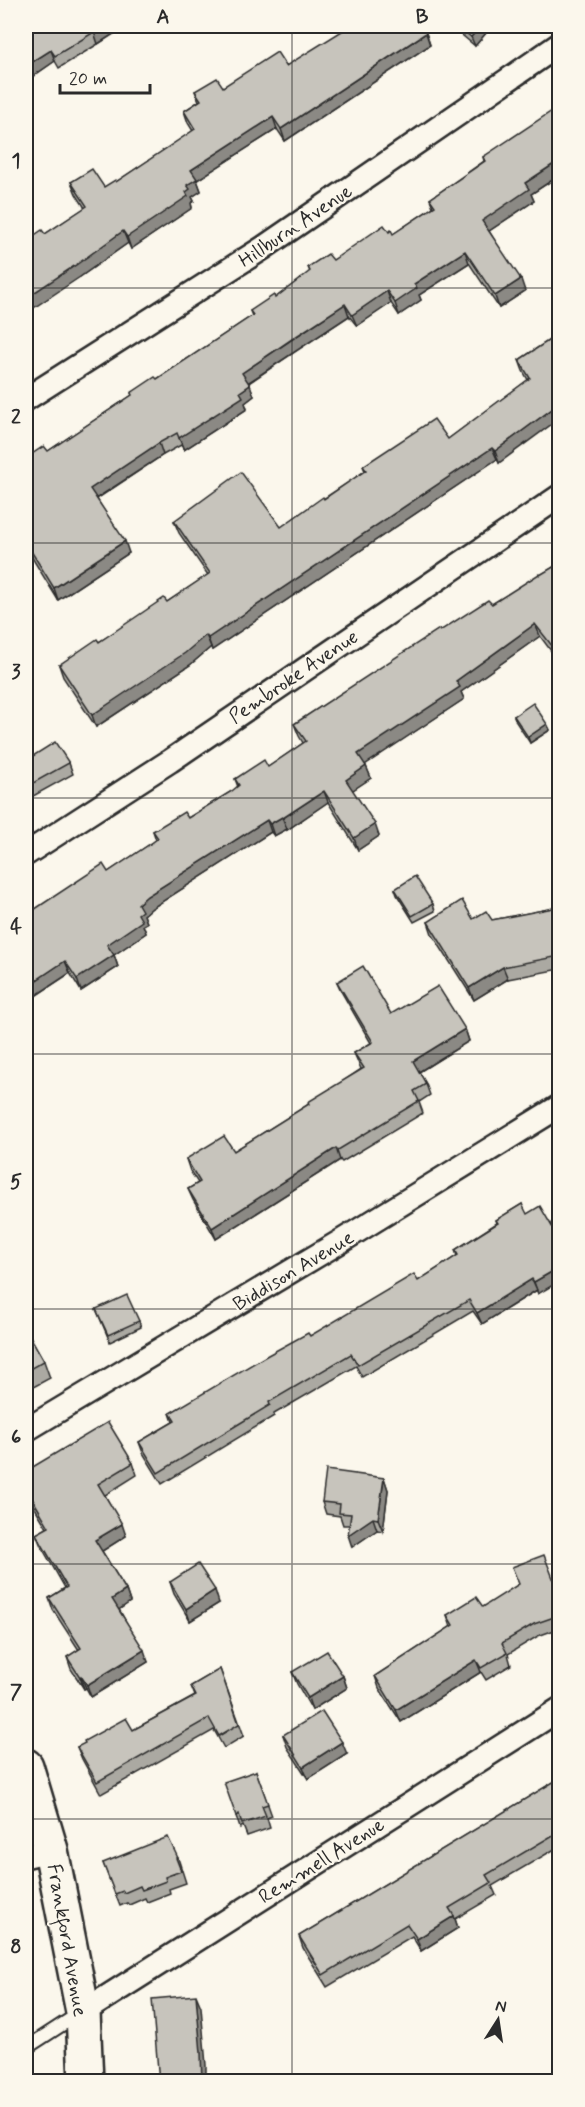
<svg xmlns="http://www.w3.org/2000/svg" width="585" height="2107" font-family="Mynerve,sans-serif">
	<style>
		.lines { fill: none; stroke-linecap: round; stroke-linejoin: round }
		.lane-casing { stroke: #2b2b2b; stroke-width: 16 }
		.street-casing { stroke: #2b2b2b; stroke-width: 27 }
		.secondary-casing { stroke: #2b2b2b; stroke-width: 38 }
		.lane { stroke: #fbf7ec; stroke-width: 12 }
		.street { stroke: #fbf7ec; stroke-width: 22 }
		.secondary { stroke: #fbf7ec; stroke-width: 33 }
		.wall { fill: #aba9a2; stroke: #2b2b2b; stroke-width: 1.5 }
		.shaded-wall { fill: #8b8984; stroke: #2b2b2b; stroke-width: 1.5 }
		.building { fill: #c7c4bc; stroke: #2b2b2b; stroke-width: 1.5 }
		.grid { fill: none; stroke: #2b2b2b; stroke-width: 1.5; stroke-opacity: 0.55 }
		.labels { text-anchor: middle; stroke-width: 4.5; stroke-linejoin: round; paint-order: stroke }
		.street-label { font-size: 20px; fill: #2b2b2b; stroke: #fbf7ec }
		.neatline { fill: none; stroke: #2b2b2b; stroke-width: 2 }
		.grid-label { font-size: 20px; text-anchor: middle; font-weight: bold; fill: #2b2b2b }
	</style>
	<rect width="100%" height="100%" fill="#fbf7ec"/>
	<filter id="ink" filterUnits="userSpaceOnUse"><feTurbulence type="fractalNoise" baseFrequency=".0167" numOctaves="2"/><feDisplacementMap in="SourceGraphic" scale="12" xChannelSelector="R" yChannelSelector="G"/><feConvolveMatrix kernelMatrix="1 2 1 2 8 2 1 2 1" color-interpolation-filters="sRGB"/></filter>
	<g filter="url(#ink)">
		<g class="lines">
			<defs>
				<polyline id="lane" points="26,2048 80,2013"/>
				<g id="street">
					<polyline points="26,399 263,248 560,44"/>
					<polyline points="26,854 170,761 560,496"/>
					<polyline points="26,1430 343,1240 560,1106"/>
					<polyline points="26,1856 51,1850"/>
					<polyline points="83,2012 560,1709"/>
				</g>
				<polyline id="secondary" points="26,1766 51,1850 83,2012 86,2082"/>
			</defs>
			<!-- lane casing -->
			<use href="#lane" class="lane-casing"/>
			<!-- street casing -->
			<use href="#street" class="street-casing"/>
			<!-- secondary casing -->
			<use href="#secondary" class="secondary-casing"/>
			<!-- lane -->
			<use href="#lane" class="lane"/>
			<!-- street -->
			<use href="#street" class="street"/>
			<!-- secondary -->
			<use href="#secondary" class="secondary"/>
		</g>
		<!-- wall -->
		<g class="wall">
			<polygon points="26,26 126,26 98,44 59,68 55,61 26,81"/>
			<polygon points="451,26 492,26 475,46"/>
			<polygon points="426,33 430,45 285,141 277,129 197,180 201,191 192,197 194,201 191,203 192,208 131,249 128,243 80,277 45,234 85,208 76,194 71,182 104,187 116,182 193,131 188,123 184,111 199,101 195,91 223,87 286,66"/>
			<polygon points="560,115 560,175 531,194 534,201 489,231 525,291 499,308 469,263 419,295 421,300 399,315 391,303 357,326 349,316 296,351 249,383 254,396 245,403 247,409 184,450 181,445 163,455 97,499 129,553 58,600 26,548 26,458 48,451 132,395 131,393 157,379 252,316 250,311 275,298 310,272 308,267 333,260 389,232 393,234 433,207 430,199 484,161 483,157"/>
			<polygon points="560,333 499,463 497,459 212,650 211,647 190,665 96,727 63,677 59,665 167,602 208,575 179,533 174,521 281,527 365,471 363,466 448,439 528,380 523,371 519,360"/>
			<polygon points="560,563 560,657 557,659 540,636 461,692 464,699 365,764 371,778 352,790 379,836 358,850 328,802 287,830 287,829 274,836 271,832 152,908 144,915 147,923 143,925 146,933 114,955 118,967 81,991 70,973 26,1002 108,872 156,840 153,831 188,818 232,791 238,787 235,779 268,767 303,743 299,736 294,724 440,631 492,604"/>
			<polygon points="514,716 547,724 550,730 530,743 516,722"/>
			<polygon points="26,746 33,756 69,763 73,774 26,800"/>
			<polygon points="395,889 433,904 435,911 414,922 397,895"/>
			<polygon points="560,896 560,969 508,979 474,1000 432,934 428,922 473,919 492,920 559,907"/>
			<polygon points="337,982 391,1014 465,1029 469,1041 419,1072 426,1084 430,1095 419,1102 423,1113 342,1162 340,1160 216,1239 193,1200 188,1189 198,1183 190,1171 186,1159 234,1151 309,1104 361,1069 354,1053 371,1043 342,993"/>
			<polygon points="522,1204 538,1294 537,1290 482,1324 473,1311 362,1377 356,1366 274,1414 274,1416 162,1484 143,1453 139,1442 173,1422 170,1413 310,1336 418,1281 457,1256 455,1250 497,1223 496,1220"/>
			<polygon points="96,1309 139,1321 141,1327 110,1342"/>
			<polygon points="26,1329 44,1361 50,1378 26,1391"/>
			<polygon points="133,1463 137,1475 105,1495 126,1536 102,1551 126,1590 130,1602 119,1609 148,1662 91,1697 86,1688 84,1689 71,1669 67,1657 79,1650 53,1610 49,1598 65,1588 41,1546 36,1534 47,1528 26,1493 26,1471"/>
			<polygon points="384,1478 388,1490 383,1531 377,1530 352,1547 349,1525 343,1525 340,1516 326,1514 322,1502"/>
			<polygon points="170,1582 219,1603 190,1621 174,1594"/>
			<polygon points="560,1596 560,1628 538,1636 508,1654 511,1665 486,1680 481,1672 401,1722 379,1688 375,1676 451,1627 447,1615 483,1607"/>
			<polygon points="220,1669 244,1736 224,1748 214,1730 101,1794 82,1759 77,1747 133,1730 195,1696 191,1686"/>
			<polygon points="292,1672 343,1676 347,1688 312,1710 297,1684"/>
			<polygon points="283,1735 347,1754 308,1779 287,1747"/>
			<polygon points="256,1771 272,1816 267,1818 270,1828 247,1836 243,1826 240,1828 236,1816"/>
			<polygon points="560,1778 560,1846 492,1886 496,1895 455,1919 458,1928 421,1951 412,1936 327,1987 303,1948 299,1936"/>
			<polygon points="178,1858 186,1883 169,1889 170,1893 147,1902 145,1898 129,1905 127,1903 120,1906 103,1863"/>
		</g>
		<!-- shaded-wall -->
		<g class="shaded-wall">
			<polygon points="104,26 126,26 98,44 94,32"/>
			<polygon points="481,26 492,26 475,46 471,37"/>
			<polygon points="426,33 430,45 285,141 281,129"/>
			<polygon points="51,50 55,61 26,81 26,66"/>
			<polygon points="273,117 277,129 197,180 201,191 192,197 194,201 191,203 192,208 131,249 127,237 186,192 191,170"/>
			<polygon points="560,160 560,175 531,194 534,201 486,233 482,221 525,183"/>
			<polygon points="123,231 128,243 80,277 26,313 26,298"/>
			<polygon points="465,251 469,263 419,295 421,300 399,315 395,303 414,284"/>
			<polygon points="521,279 525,291 499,308 495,296"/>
			<polygon points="387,291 391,303 357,326 352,315"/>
			<polygon points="345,304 349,316 246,384 242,373"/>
			<polygon points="250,385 254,396 245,403 247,409 184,450 179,438 240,392"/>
			<polygon points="560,403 560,418 499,463 495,451"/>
			<polygon points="159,443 163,455 94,500 90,489"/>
			<polygon points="492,448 497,459 212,650 208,638"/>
			<polygon points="125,541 129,553 58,600 54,588"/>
			<polygon points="535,624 540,636 461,692 464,699 363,766 358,754 456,681"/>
			<polygon points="206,635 211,647 190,665 96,727 92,715"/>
			<polygon points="560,643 560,657 557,659 553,647"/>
			<polygon points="547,724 550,730 530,743 528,737"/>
			<polygon points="366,766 371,778 350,792 346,780"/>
			<polygon points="324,791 328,802 287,830 283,818"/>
			<polygon points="282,817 287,829 274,836 270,824"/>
			<polygon points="267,820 271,832 152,908 144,915 147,923 143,925 146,933 114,955 118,967 81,991 77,979 107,945 138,914 138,904 147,896"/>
			<polygon points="375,824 379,836 358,850 354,838"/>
			<polygon points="65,961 70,973 26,1002 26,987"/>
			<polygon points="503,967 508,979 474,1000 469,988"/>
			<polygon points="465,1029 469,1041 417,1073 413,1061"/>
			<polygon points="336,1148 340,1160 216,1239 212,1228"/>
			<polygon points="560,1267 560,1281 538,1294 534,1282"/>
			<polygon points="532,1279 537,1290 482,1324 477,1313"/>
			<polygon points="384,1478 388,1490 383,1531 378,1519"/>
			<polygon points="373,1518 377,1530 352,1547 348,1535"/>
			<polygon points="122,1524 126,1536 99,1553 95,1540"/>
			<polygon points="126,1590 130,1602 117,1611 112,1599"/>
			<polygon points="215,1590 219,1603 190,1621 186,1609"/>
			<polygon points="144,1650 148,1662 91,1697 87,1685"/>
			<polygon points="476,1660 481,1672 401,1722 396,1710"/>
			<polygon points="81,1676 86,1688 84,1689 80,1677"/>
			<polygon points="343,1676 347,1688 312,1710 308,1698"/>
			<polygon points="342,1742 347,1754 308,1779 303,1767"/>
			<polygon points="454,1916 458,1928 421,1951 417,1939"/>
			<polygon points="196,1995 201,2007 206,2065 206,2082 202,2082"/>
		</g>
		<!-- building -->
		<g class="building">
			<polygon points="26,26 104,26 55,56 51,50 26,66"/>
			<polygon points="350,26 421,26 426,33 281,129 273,117 191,170 197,179 187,185 190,189 186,192 188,196 127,237 123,231 76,265 26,298 26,241 42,230 45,234 87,206 71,182 92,169 104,187 115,180 116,182 195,129 184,111 201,100 195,91 217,78 223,87 277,52 286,66"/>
			<polygon points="457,26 481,26 471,37"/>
			<polygon points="555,109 560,115 560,160 525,183 529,189 482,221 521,279 495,296 465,251 414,284 417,288 395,303 387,291 352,315 345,304 292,339 242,373 250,385 240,392 243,397 179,438 177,433 159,443 90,489 125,541 54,588 26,543 26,458 44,446 48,451 132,395 131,393 155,377 157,379 253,315 250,311 274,295 275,298 310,271 308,267 328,254 333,260 384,225 389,232 391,230 393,234 435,206 430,199 485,161 483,157"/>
			<polygon points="560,333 560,403 495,451 492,448 208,638 206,635 185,653 92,715 59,665 97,639 99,642 164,598 167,602 210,573 174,521 241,472 281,527 323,497 324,499 366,470 363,466 434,419 448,439 530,378 519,360"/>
			<polygon points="560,563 560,643 553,647 535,624 456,681 460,687 358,754 366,766 346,780 375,824 354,838 324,791 283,818 282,817 270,824 267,820 147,896 138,904 142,911 138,914 142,921 107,945 114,955 77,979 65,961 26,987 26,915 103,864 108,872 153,842 158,838 153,831 184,812 188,818 232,791 239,785 235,779 264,760 268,767 306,741 294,724 439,629 440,631 488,600 492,604 539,574 540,575"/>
			<polygon points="533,703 547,724 528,737 514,716"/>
			<polygon points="55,742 69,763 26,787 26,746 33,756"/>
			<polygon points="415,876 433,904 412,916 395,889"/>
			<polygon points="560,896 560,956 503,967 469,988 428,922 462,900 473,919 486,911 492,920 559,907 557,897"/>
			<polygon points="363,966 391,1014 438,986 465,1029 413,1061 426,1084 414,1091 419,1101 338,1150 336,1148 212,1228 188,1189 200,1182 186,1159 224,1136 234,1151 309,1104 308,1102 364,1068 354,1053 373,1042 337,982"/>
			<polygon points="522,1204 527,1214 540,1206 554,1230 560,1227 560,1267 534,1282 532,1279 477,1313 469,1300 358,1365 351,1354 269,1402 270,1405 158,1473 139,1442 175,1421 170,1413 268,1355 308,1333 310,1336 414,1274 418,1281 458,1255 455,1250 498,1223 496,1220"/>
			<polygon points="127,1295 139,1321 108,1335 96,1309"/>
			<polygon points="26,1329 44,1361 26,1371"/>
			<polygon points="108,1422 133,1463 98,1484 122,1524 95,1540 126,1590 112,1599 144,1650 87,1685 81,1676 80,1677 67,1657 81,1648 49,1598 67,1587 36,1534 49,1527 26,1488 26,1471"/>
			<polygon points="326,1470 384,1478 378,1519 373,1518 348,1535 351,1514 339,1513 340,1504 322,1502"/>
			<polygon points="544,1555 560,1596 560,1615 534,1624 502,1643 507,1653 481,1668 476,1660 396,1710 375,1676 453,1625 447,1615 476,1597 483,1607 519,1584 512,1567"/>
			<polygon points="198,1564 215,1590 186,1609 170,1582"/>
			<polygon points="327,1651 343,1676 308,1698 292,1672"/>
			<polygon points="220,1669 239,1724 219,1736 209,1718 97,1782 77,1747 85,1743 84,1741 126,1718 133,1730 196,1696 191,1686"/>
			<polygon points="322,1711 342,1742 303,1767 283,1735"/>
			<polygon points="256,1771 268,1804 262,1806 266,1816 242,1824 239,1814 236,1816 224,1782"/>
			<polygon points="560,1778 560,1831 486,1875 491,1883 449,1908 454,1916 417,1939 407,1924 323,1975 299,1936"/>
			<polygon points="168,1837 178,1858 176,1858 181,1871 165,1877 166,1881 142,1890 140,1886 124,1893 123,1891 115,1894 103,1863"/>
			<polygon points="196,1995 201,2053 202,2082 159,2082 152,1999"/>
		</g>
	</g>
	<!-- grid -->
	<path class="grid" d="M292,26v2056M26,288h534M26,543h534M26,798h534M26,1054h534M26,1309h534M26,1564h534M26,1819h534"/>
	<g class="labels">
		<!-- street labels -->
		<g class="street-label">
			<text transform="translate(295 225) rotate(-34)" y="7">Hillburn Avenue</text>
			<text transform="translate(293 676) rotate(-34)" y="7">Pembroke Avenue</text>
			<text transform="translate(293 1270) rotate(-31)" y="7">Biddison Avenue</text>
			<text transform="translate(321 1860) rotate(-32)" y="7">Remmell Avenue</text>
			<text transform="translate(68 1940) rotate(80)" y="7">Frankford Avenue</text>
		</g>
	</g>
	<!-- margin -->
	<rect width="585" height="2107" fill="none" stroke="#fbf7ec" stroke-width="66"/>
	<!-- north arrow -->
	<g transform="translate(498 2020) rotate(12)" stroke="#fbf7ec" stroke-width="4.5" paint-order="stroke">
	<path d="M0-4.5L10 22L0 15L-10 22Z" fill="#2b2b2b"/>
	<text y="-9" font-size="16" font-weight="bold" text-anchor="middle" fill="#2b2b2b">N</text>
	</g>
	<!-- scale -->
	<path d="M60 84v9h90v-9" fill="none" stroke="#2b2b2b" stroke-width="3"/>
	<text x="69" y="84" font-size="18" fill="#2b2b2b" stroke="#fbf7ec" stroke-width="4.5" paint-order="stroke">20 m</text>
	<rect x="33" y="33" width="519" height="2041" class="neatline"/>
	<g class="grid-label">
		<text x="163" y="23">A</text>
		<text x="422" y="23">B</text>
		<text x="16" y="167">1</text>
		<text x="16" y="423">2</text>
		<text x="16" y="678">3</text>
		<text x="16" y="933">4</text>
		<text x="16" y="1188">5</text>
		<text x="16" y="1443">6</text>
		<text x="16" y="1698">7</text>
		<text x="16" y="1953">8</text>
	</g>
</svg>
